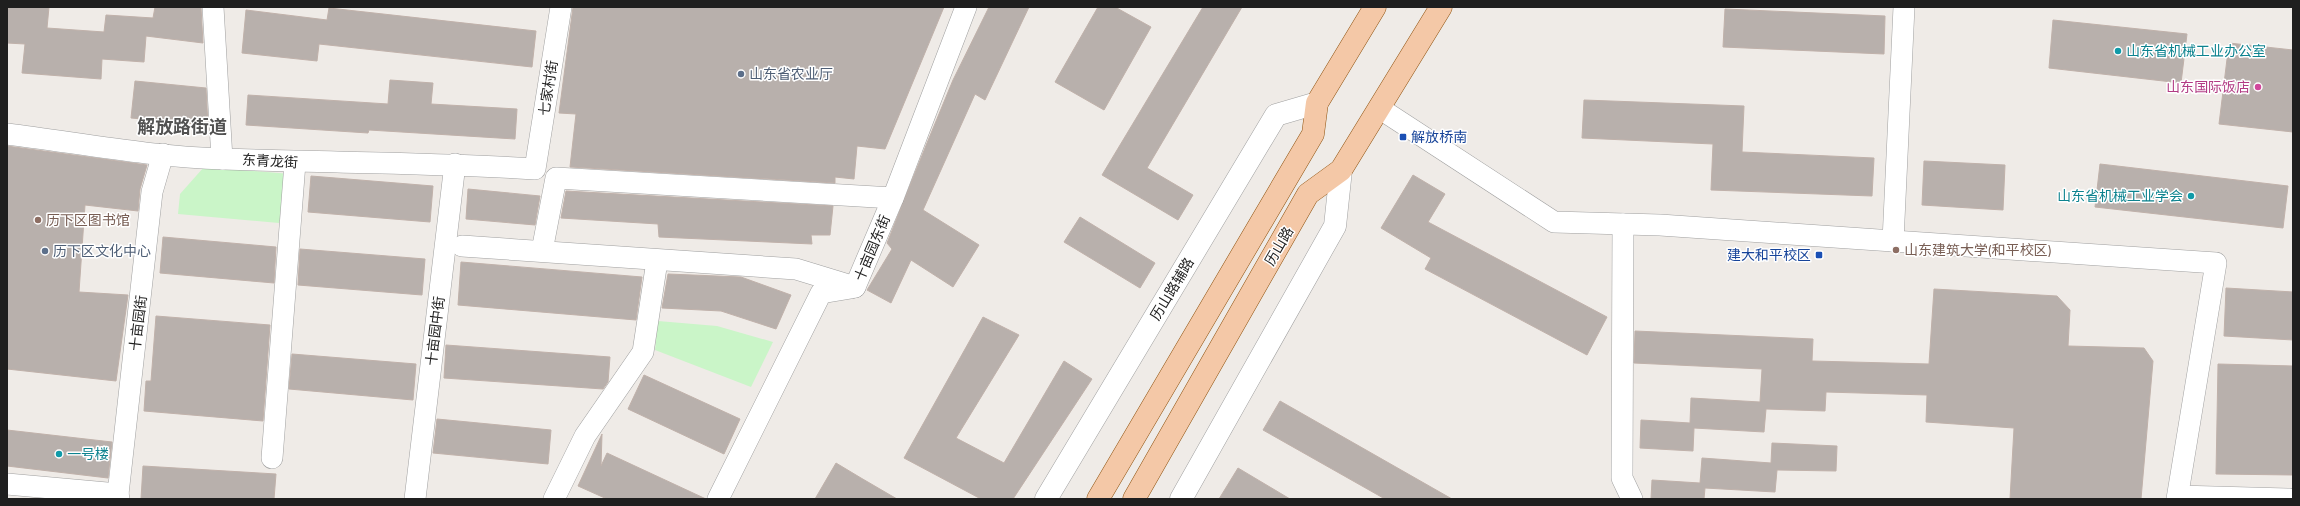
<svg xmlns="http://www.w3.org/2000/svg" width="2300" height="506" font-family="'Titillium Web','Noto Sans SC',sans-serif">
	<style>
		.park { fill: #caf5c8 }
		.building { fill: #b8b0ac; stroke: #c0b1aa }
		.lines { fill: none; stroke-linecap: round; stroke-linejoin: round }
		.minor-casing { stroke: #a0a0a0; stroke-width: 22 }
		.tertiary-casing { stroke: #a0a0a0; stroke-width: 23 }
		.primary-casing { stroke: #8e510d; stroke-width: 23 }
		.minor { stroke: #fff; stroke-width: 21 }
		.tertiary { stroke: #fff; stroke-width: 22 }
		.primary { stroke: #f4c8a7; stroke-width: 22 }
		.culture-dot { fill: #0f9aa8; stroke: #fff; stroke-width: 1.5 }
		.service-dot { fill: #5c6f8a; stroke: #fff; stroke-width: 1.5 }
		.hotel-dot { fill: #d1479c; stroke: #fff; stroke-width: 1.5 }
		.transit-dot { fill: #1a4fb4; stroke: #fff; stroke-width: 1.5 }
		.education-dot { fill: #8d6e63; stroke: #fff; stroke-width: 1.5 }
		.labels { text-anchor: middle; stroke-width: 3; stroke-linejoin: round; paint-order: stroke }
		.culture-label { font-size: 14px; fill: #0d838f; stroke: #fff; text-anchor: start }
		.service-label { font-size: 14px; fill: #4e5e75; stroke: #fff; text-anchor: start }
		.hotel-label { font-size: 14px; fill: #b23c85; stroke: #fff; text-anchor: end }
		.street-label { font-size: 14px; fill: #1f1f1f; stroke: #fff }
		.transit-label { font-size: 14px; fill: #164399; stroke: #fff; text-anchor: start }
		.education-label { font-size: 14px; fill: #785e54; stroke: #fff; text-anchor: start }
		.district-label { font-size: 18px; font-weight: bold; fill: #525252; stroke: #fff }
	</style>
	<rect width="100%" height="100%" fill="#efebe7"/>
	<!-- park -->
	<g class="park">
		<polygon points="204,167 291,174 279,223 178,214 180,194"/>
		<polygon points="658,321 717,326 773,342 751,387 655,350"/>
	</g>
	<!-- building -->
	<g class="building">
		<polygon points="7,7 49,7 47,28 104,32 106,15 153,18 155,7 201,7 203,43 146,36 144,62 102,59 101,79 22,73 25,44 7,43"/>
		<polygon points="573,7 944,7 885,149 857,146 854,179 835,177 835,183 570,167 576,114 559,113"/>
		<polygon points="989,7 1029,7 985,100 975,94 923,210 979,245 953,287 911,260 891,303 867,290 892,249 887,243 927,143 953,80"/>
		<polygon points="1098,7 1115,7 1151,27 1104,110 1055,82"/>
		<polygon points="1203,7 1242,7 1147,168 1193,195 1178,220 1102,175"/>
		<polygon points="329,8 536,31 532,67 319,44 317,61 242,53 246,10 327,20"/>
		<polygon points="1725,9 1885,16 1884,54 1723,47"/>
		<polygon points="2053,20 2187,34 2181,83 2049,68"/>
		<polygon points="2229,43 2293,50 2293,132 2219,124"/>
		<polygon points="390,80 433,83 431,104 517,109 515,139 369,130 368,133 246,125 248,95 388,104"/>
		<polygon points="135,81 206,88 208,125 131,118"/>
		<polygon points="1584,100 1744,106 1742,152 1874,158 1872,196 1711,190 1713,144 1582,138"/>
		<polygon points="7,146 147,165 140,189 138,211 85,205 79,292 128,295 116,381 7,369"/>
		<polygon points="1924,161 2005,165 2003,210 1922,205"/>
		<polygon points="2100,164 2288,186 2283,228 2095,207"/>
		<polygon points="1413,175 1445,194 1428,222 1607,317 1587,355 1425,269 1431,258 1381,228"/>
		<polygon points="311,176 433,186 430,222 308,212"/>
		<polygon points="468,189 540,196 535,225 466,219"/>
		<polygon points="566,191 833,206 830,235 811,235 812,244 659,237 658,224 561,218"/>
		<polygon points="1080,217 1155,263 1140,288 1064,242"/>
		<polygon points="163,237 276,247 274,283 160,273"/>
		<polygon points="300,249 425,259 422,295 298,285"/>
		<polygon points="461,262 642,277 636,320 458,305"/>
		<polygon points="668,274 741,277 791,295 776,329 721,311 662,308"/>
		<polygon points="2226,288 2293,292 2293,340 2224,336"/>
		<polygon points="1934,289 2057,296 2070,310 2068,346 2144,348 2153,361 2141,499 2010,499 2014,428 1926,422 1927,395 1826,392 1825,411 1766,409 1764,432 1694,428 1693,451 1640,448 1641,420 1690,423 1691,398 1760,402 1762,369 1634,363 1635,331 1813,339 1812,361 1929,364"/>
		<polygon points="156,316 270,325 263,421 144,411 146,381 151,381"/>
		<polygon points="983,317 1019,335 956,438 1004,463 1064,361 1092,379 1013,499 981,499 904,458"/>
		<polygon points="446,345 610,357 608,382 603,389 444,378"/>
		<polygon points="292,354 416,364 413,400 289,389"/>
		<polygon points="2218,364 2293,366 2293,475 2216,474"/>
		<polygon points="644,375 740,419 724,454 628,409"/>
		<polygon points="1280,401 1452,499 1385,499 1263,430"/>
		<polygon points="437,419 551,430 548,464 433,453"/>
		<polygon points="7,430 112,442 108,478 7,466"/>
		<polygon points="602,434 601,466 607,453 706,499 607,499 578,486"/>
		<polygon points="1772,443 1837,446 1836,471 1777,470 1775,492 1705,488 1704,499 1651,499 1652,480 1700,483 1702,458 1771,463"/>
		<polygon points="836,463 861,478 897,499 815,499"/>
		<polygon points="143,466 276,474 274,499 141,499"/>
		<polygon points="1238,468 1290,499 1219,499"/>
	</g>
	<g class="lines">
		<defs>
			<g id="minor">
				<polyline points="213,7 222,159"/>
				<polyline points="1379,108 1554,222 1660,225 1893,241 1904,7"/>
				<path d="M7,134c72,9 144,23 217,25 104,4 208,3 311,10l26,-162"/>
				<polyline points="1623,224 1622,478 1632,499"/>
				<polyline points="1893,241 2216,263 2177,499"/>
				<polyline points="462,246 796,269 855,287"/>
				<polyline points="542,251 556,178 893,198"/>
				<polyline points="855,287 893,198 966,7"/>
				<polyline points="272,458 295,163"/>
				<polyline points="7,484 118,494 119,499"/>
				<polyline points="118,494 152,192 163,154"/>
				<polyline points="2178,496 2290,499"/>
				<polyline points="415,499 455,164"/>
				<polyline points="554,499 585,436 643,352 657,261"/>
				<polyline points="718,499 821,293 851,288"/>
			</g>
			<g id="tertiary">
				<polyline points="1046,499 1276,115 1317,103"/>
				<polyline points="1181,499 1335,226 1341,170"/>
			</g>
			<g id="primary">
				<polyline points="1098,499 1313,134 1317,103 1375,7"/>
				<polyline points="1134,499 1308,194 1341,170 1441,7"/>
			</g>
		</defs>
		<!-- minor casing -->
		<use href="#minor" class="minor-casing"/>
		<!-- tertiary casing -->
		<use href="#tertiary" class="tertiary-casing"/>
		<!-- primary casing -->
		<use href="#primary" class="primary-casing"/>
		<!-- minor -->
		<use href="#minor" class="minor"/>
		<!-- tertiary -->
		<use href="#tertiary" class="tertiary"/>
		<!-- primary -->
		<use href="#primary" class="primary"/>
	</g>
	<!-- markers -->
	<g class="culture-dot">
		<circle cx="2118" cy="51" r="4"/>
		<circle cx="2191" cy="196" r="4"/>
		<circle cx="59" cy="454" r="4"/>
	</g>
	<g class="service-dot">
		<circle cx="741" cy="74" r="4"/>
		<circle cx="45" cy="251" r="4"/>
	</g>
	<circle class="hotel-dot" cx="2258" cy="87" r="4"/>
	<g class="transit-dot">
		<rect x="1399" y="133" width="8" height="8" rx="2"/>
		<rect x="1815" y="251" width="8" height="8" rx="2"/>
	</g>
	<g class="education-dot">
		<circle cx="38" cy="220" r="4"/>
		<circle cx="1896" cy="250" r="4"/>
	</g>
	<g class="labels">
		<!-- culture labels -->
		<g class="culture-label">
			<text x="2126" y="56">山东省机械工业办公室</text>
			<text x="2183" y="201" text-anchor="end">山东省机械工业学会</text>
			<text x="67" y="459">一号楼</text>
		</g>
		<!-- service labels -->
		<g class="service-label">
			<text x="749" y="79">山东省农业厅</text>
			<text x="53" y="256">历下区文化中心</text>
		</g>
		<!-- hotel labels -->
		<g class="hotel-label">
			<text x="2250" y="92">山东国际饭店</text>
		</g>
		<!-- street labels -->
		<g class="street-label">
			<text transform="translate(548 88) rotate(-81)" y="5">七家村街</text>
			<text transform="translate(270 161) rotate(3)" y="5">东青龙街</text>
			<text transform="translate(1279 246) rotate(-60)" y="5">历山路</text>
			<text transform="translate(872 248) rotate(-67)" y="5">十亩园东街</text>
			<text transform="translate(1172 289) rotate(-59)" y="5">历山路辅路</text>
			<text transform="translate(138 323) rotate(-83)" y="5">十亩园街</text>
			<text transform="translate(435 331) rotate(-83)" y="5">十亩园中街</text>
		</g>
		<!-- transit labels -->
		<g class="transit-label">
			<text x="1411" y="142">解放桥南</text>
			<text x="1811" y="260" text-anchor="end">建大和平校区</text>
		</g>
		<!-- education labels -->
		<g class="education-label">
			<text x="46" y="225">历下区图书馆</text>
			<text x="1904" y="255">山东建筑大学(和平校区)</text>
		</g>
		<!-- district labels -->
		<g class="district-label">
			<text x="182" y="133">解放路街道</text>
		</g>
	</g>
	<!-- border -->
	<rect width="2300" height="506" fill="none" stroke="#1f1f1f" stroke-width="16"/>
</svg>
